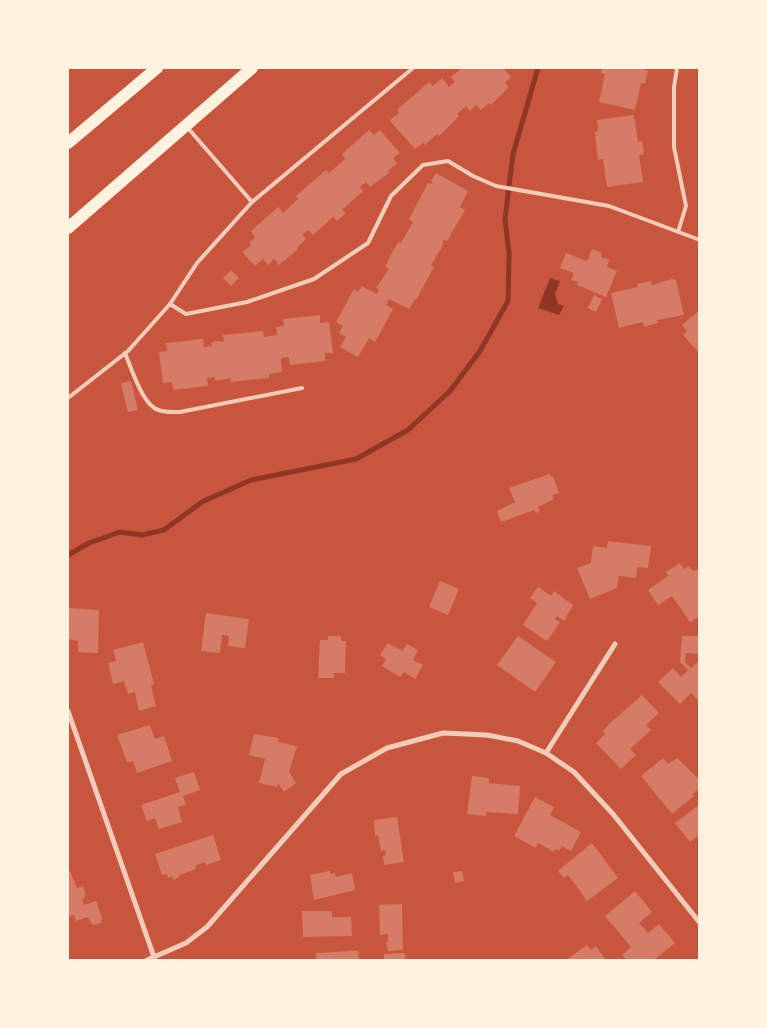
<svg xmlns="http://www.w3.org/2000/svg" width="767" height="1028" font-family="Commissioner,sans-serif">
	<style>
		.water { fill: #8f3625 }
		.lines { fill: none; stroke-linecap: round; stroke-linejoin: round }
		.stream { stroke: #8f3625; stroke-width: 5 }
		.building { fill: #d67c66 }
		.service { stroke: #f1ccb7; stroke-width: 4 }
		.minor { stroke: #f1ccb7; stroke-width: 5 }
		.trunk { stroke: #fff3e0; stroke-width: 12 }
	</style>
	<rect width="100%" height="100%" fill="#c8553d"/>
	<!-- water -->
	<polygon class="water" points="550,278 560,281 555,294 558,304 564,306 559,315 538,308"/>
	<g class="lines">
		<!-- stream -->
		<polyline class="stream" points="68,555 89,543 120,532 142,535 164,530 202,502 251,480 356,459 408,430 450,391 480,351 508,301 509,253 505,219 513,154 538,68"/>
	</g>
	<!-- building -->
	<g class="building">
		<polygon points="462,68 503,68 511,77 505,83 509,87 491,105 489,103 481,110 476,105 470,111 466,106 457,114 459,116 439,136 437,134 425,145 423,143 415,149 390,121 392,118 399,113 397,110 429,82 433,86 442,78 449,87 455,82 451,77"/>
		<polygon points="602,68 645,68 645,70 648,71 645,84 641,83 635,110 599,102 605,74 601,73"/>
		<polygon points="634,115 638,142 642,141 644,154 639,155 643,182 607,187 603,159 598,160 597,154 595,132 598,131 597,120"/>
		<polygon points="369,130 374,135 380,130 400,153 393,158 397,163 388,171 389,173 370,187 366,182 360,187 363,191 342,210 346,213 337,221 333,217 313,235 308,230 302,235 306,239 297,248 298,249 279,265 274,259 268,265 263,259 255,266 242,252 251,245 249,243 255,237 251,231 278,207 283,213 298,199 296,196 326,170 329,173 345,159 342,154"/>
		<polygon points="436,173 468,191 460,207 465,210 447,241 444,240 443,242 442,247 431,265 434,267 416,300 415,299 409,309 389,299 386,305 393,309 375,342 369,338 358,357 340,347 346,337 339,333 343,326 336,322 354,289 358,292 362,286 377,294 379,289 376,288 389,269 385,266 398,242 401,243 413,222 409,219 428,183 431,184 433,182 431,181"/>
		<polygon points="592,249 602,253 601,257 609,260 607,267 617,271 606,297 577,285 578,282 571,280 574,273 560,268 566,253 587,261"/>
		<polygon points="231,270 239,278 231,286 223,278"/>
		<polygon points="672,279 676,280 684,315 657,320 658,323 644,327 643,322 619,328 611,293 638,287 637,284 651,281 652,285"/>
		<polygon points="594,295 602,299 596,312 588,308"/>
		<polygon points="700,310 700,354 683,335 687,331 682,325"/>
		<polygon points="320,315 320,323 329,322 333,353 325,353 325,361 290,365 289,357 281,358 282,372 269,374 269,378 231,382 230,378 221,380 215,380 215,377 207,378 208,386 173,390 172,382 163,383 159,352 167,351 166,343 203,339 204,347 212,346 211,343 216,341 224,342 223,335 263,331 264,337 277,335 276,327 284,326 283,319"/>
		<polygon points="131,381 138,410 128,412 121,383"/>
		<polygon points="550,474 551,477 553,476 559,493 552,495 554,499 538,507 540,511 536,513 534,510 501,522 497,511 515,502 509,488"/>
		<polygon points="608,541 651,546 648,568 637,567 636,578 619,576 617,588 590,599 577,568 591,563 593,546 607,548"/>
		<polygon points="680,563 684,569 689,566 693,571 700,569 700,616 690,622 672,596 658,605 648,590 668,576 666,572"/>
		<polygon points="440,581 459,589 448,615 429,607"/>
		<polygon points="538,587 551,596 554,591 573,605 564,621 557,616 555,619 560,622 547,641 523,625 537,603 530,598"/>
		<polygon points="68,608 99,610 98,653 78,652 78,641 68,639"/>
		<polygon points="206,613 249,619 245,648 228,646 229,636 222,635 220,653 201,651"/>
		<polygon points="328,636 341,636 341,641 346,641 345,673 334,673 334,678 318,678 320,640 328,640"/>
		<polygon points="518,636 556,662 535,692 497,665"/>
		<polygon points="682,636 700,636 700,654 686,653 685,662 691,668 700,660 700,702 691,693 680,704 658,682 673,668 681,677 688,670 680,662"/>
		<polygon points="143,642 154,684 151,685 156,706 139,711 135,692 128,694 124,681 113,684 108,663 116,661 113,650"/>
		<polygon points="388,643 402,651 407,644 418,650 413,660 423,665 415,679 404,672 400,677 382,666 386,659 380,655"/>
		<polygon points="642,695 659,713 646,725 651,730 630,749 636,755 621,769 596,743 605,734 603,731 611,722"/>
		<polygon points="150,725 155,739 164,736 172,761 137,773 133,761 127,762 117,735"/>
		<polygon points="254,734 279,738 278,742 297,746 289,772 296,783 284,792 278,783 277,787 259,783 265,759 249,755"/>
		<polygon points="663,758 668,764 677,758 700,780 700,788 692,794 694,796 672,814 641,776"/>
		<polygon points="194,772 200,790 183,796 186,805 178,807 182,822 159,829 155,818 147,821 141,805 180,792 175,778"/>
		<polygon points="472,776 489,778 489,783 520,786 518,814 486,812 486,816 467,814"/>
		<polygon points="535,797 554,807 550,815 581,832 571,851 562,846 559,851 555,849 554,852 538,843 536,848 514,836"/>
		<polygon points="700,804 700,834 690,842 675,823"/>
		<polygon points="397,817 404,862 384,865 383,856 386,855 385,850 381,851 378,835 375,836 374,820"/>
		<polygon points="213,835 221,860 206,865 205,862 195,866 196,869 179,875 180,877 173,880 172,876 168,878 167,874 162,875 155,854"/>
		<polygon points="592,843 618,878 587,901 568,875 564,878 558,871"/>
		<polygon points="70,871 77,888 83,886 86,895 82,900 84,905 96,901 102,918 101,923 93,925 87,917 76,921 74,915 68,917 68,872"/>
		<polygon points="330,871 331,874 335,873 336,877 352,873 355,890 314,900 310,875"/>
		<polygon points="462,871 464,881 455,883 453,872"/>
		<polygon points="635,891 652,912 639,923 648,933 659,924 675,943 654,960 627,960 622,955 631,947 605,916"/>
		<polygon points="402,904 403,950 388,951 386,942 388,942 388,934 380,935 379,905"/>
		<polygon points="302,911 332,911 332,917 351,917 352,936 303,937"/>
		<polygon points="587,945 591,950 596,946 606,960 566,960"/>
		<polygon points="352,951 358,951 359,960 316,960 316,953"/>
		<polygon points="405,953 405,960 384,960 384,954"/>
	</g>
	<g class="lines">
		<!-- service -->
		<g class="service">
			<polyline points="677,68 674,87 674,147 686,206 678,232"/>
			<polyline points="187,127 252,202 197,263 170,304 186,314 247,302 314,279 368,243 391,196 423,165 448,161 473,176 496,186 609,206 700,240"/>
			<polyline points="252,202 413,68"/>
			<path d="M125,353c6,15 16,45 28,54 7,6 19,5 27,5l122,-24"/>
			<polyline points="68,398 128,351 170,304"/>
		</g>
		<!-- minor -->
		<g class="minor">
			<polyline points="68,711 154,957"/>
			<polyline points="546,753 615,644"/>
			<polyline points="147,960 186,943 207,927 341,774 387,748 443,733 487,735 518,741 546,753 574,772 613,814 700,923"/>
		</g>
		<!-- trunk -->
		<g class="trunk">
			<polyline points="68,143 157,68"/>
			<polyline points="68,228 252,68"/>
		</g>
	</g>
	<!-- border -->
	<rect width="767" height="1028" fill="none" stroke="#fff3e0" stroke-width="138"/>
</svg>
